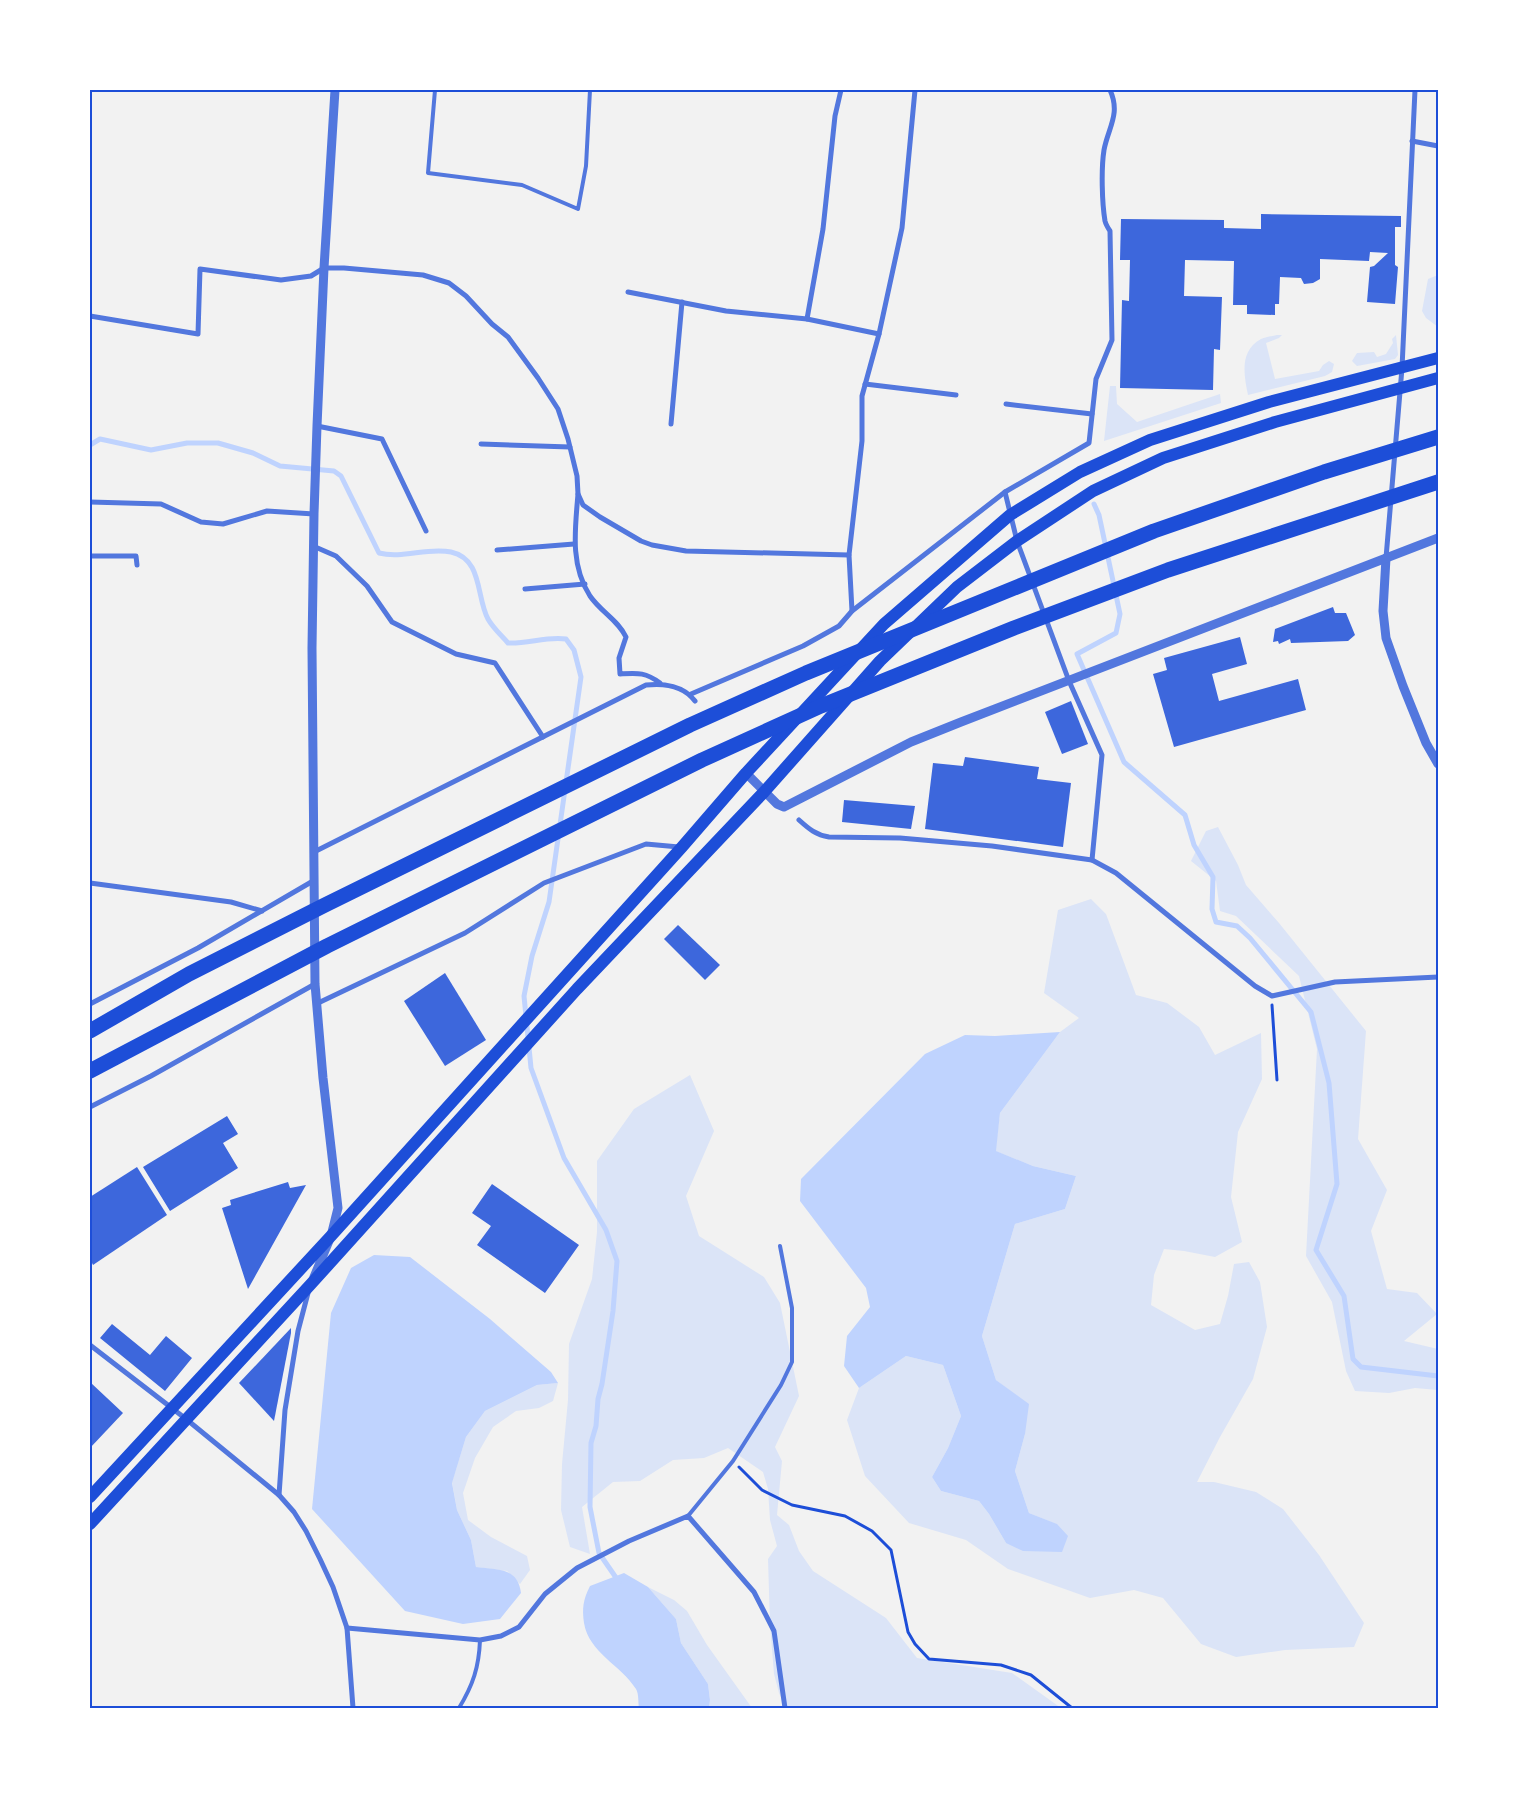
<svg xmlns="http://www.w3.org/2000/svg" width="1528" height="1798" font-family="'Fira Sans Condensed',sans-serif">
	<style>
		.green { fill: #dbe4f7 }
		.water { fill: #bfd3fe }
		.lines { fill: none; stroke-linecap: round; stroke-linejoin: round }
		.stream { stroke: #bfd3fe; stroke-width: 5 }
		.building { fill: #3d67dc }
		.path { stroke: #1d4ed8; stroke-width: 3 }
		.service { stroke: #5277de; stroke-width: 4 }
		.minor { stroke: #5277de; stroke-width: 5 }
		.tertiary { stroke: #5277de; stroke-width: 9 }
		.primary { stroke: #1d4ed8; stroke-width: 12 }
		.motorway { stroke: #1d4ed8; stroke-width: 15 }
		.neatline { fill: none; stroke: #1d4ed8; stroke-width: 2 }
	</style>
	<rect width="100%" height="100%" fill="#f2f2f2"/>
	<!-- green -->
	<g class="green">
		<polygon points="1438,275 1438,327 1426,318 1422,311 1428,279"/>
		<path d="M1277,335h5l-3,3 -13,5 9,36 44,-8 4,-6 6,-4 5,3 -2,8 -7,4 -77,19c-4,-20 -9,-44 13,-56 5,-2 11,-3 16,-4z"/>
		<polygon points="1396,335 1398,355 1395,359 1357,366 1352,361 1357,353 1374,352 1377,357 1386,354 1393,343 1392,339"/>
		<polygon points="1110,386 1116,386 1117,404 1137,422 1220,394 1221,403 1104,441"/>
		<polygon points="1218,827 1238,865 1246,885 1279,923 1366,1031 1358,1139 1387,1190 1371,1231 1387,1289 1417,1293 1437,1314 1404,1341 1438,1349 1438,1390 1415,1388 1389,1393 1355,1391 1346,1371 1332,1302 1306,1256 1317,1049 1299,976 1236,916 1220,911 1216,881 1191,861 1206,831"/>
		<polygon points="1091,899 1106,914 1136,995 1167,1003 1199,1027 1215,1055 1261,1033 1262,1079 1238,1132 1231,1197 1242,1242 1215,1257 1184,1251 1164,1249 1154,1275 1151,1305 1195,1330 1220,1324 1228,1296 1234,1264 1249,1262 1260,1282 1267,1327 1253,1379 1220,1437 1197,1482 1214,1482 1256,1492 1283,1509 1319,1555 1364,1623 1354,1647 1285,1650 1236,1657 1201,1644 1163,1598 1134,1590 1090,1598 1008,1569 966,1540 909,1523 865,1476 847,1420 859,1388 906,1356 943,1365 961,1416 948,1448 932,1477 941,1491 979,1501 989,1514 1006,1543 1056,1524 1029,1513 1015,1471 1025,1434 1009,1390 996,1380 982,1336 1015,1224 1065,1209 1076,1176 1033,1166 995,1151 1000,1113 1060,1032 1079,1018 1044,993 1058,910"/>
		<polygon points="690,1075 714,1131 686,1196 699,1236 764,1277 780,1303 799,1396 775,1447 782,1461 777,1515 789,1525 799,1551 813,1571 886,1618 917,1658 1012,1673 1061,1708 786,1708 779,1693 774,1674 770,1624 768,1559 777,1546 770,1520 768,1489 763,1472 728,1448 704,1458 673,1460 640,1481 613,1482 582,1507 590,1554 570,1547 561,1510 562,1464 568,1400 569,1344 592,1279 597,1232 597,1161 634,1109"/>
		<polygon points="558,1383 553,1401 539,1408 516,1411 493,1427 475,1458 463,1493 468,1520 491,1537 527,1556 530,1570 520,1584 507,1571 476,1567 471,1540 457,1510 452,1482 466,1437 485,1411 537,1385"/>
		<polygon points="648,1587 674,1600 687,1611 707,1645 752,1708 709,1708 710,1700 708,1684 681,1643 676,1619"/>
	</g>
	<!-- water -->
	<g class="water">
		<polygon points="1060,1032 1000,1113 996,1151 1033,1166 1076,1176 1065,1209 1015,1224 982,1336 996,1380 1029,1404 1025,1434 1015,1471 1029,1513 1057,1524 1068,1536 1062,1552 1023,1551 1006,1543 989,1514 979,1501 941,1491 932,1477 948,1448 961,1416 943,1365 906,1356 859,1388 844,1366 847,1336 870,1307 866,1288 800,1201 801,1179 925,1054 965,1035 995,1036"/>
		<path d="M374,1255l36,2 80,62 61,53 7,11 -21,2 -52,26 -19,26 -14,46 5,27 14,30 5,27c21,3 42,0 45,26l-21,26 -37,5 -58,-13 -93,-102 19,-196 20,-45z"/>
		<path d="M624,1573l24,14 28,32 5,24 27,41 2,16 -1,8h-70c-1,-6 0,-14 -3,-19 -15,-24 -47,-36 -52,-66 -2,-15 -1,-23 6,-37z"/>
	</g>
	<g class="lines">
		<!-- stream -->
		<g class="stream">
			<path d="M90,445l10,-6 51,11 36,-7h31l35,10 27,13 54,5 7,5 38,77c24,6 48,-6 72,-1 32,7 25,45 37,67 5,9 14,17 20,24 20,1 39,-7 58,-4l8,11 7,27 -32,225 -17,54 -8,40 7,72 33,90 42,72 11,31 -4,50 -11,73 -4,15 -2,27 -5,17 -1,64 9,46 20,29"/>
			<polyline points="1094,504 1099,515 1120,614 1116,633 1077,654 1124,762 1185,815 1194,845 1213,877 1212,909 1216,922 1237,926 1250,938 1311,1012 1329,1083 1337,1184 1316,1250 1344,1296 1353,1359 1361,1367 1438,1376"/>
		</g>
	</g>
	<!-- building -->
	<g class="building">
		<polygon points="1261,214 1401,216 1401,227 1395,227 1395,265 1398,267 1395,304 1367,302 1370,267 1374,266 1388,253 1370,252 1369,261 1320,259 1320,279 1313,283 1304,284 1301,278 1280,277 1279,304 1275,304 1275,315 1247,314 1247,305 1233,305 1234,261 1185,260 1184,296 1222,297 1220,350 1214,349 1213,390 1120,388 1122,300 1129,301 1130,260 1120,260 1121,219 1224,220 1224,228 1261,229"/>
		<polygon points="1333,607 1335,613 1346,613 1355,635 1348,641 1291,643 1290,639 1279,644 1278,641 1273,642 1275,629"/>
		<polygon points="1240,637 1247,664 1212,674 1219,701 1298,679 1306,710 1174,747 1153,674 1167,670 1164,658"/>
		<polygon points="1071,701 1088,744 1062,754 1045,712"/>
		<polygon points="965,757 1039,767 1037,779 1071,783 1063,847 925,829 933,763 963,766"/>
		<polygon points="844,800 915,806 911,829 842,822"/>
		<polygon points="678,925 720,965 705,980 664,939"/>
		<polygon points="445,973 486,1040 445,1066 404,1001"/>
		<polygon points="227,1116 238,1134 223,1143 238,1168 170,1211 143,1167"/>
		<polygon points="137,1167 167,1215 93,1265 90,1259 90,1197"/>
		<polygon points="288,1182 290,1188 306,1185 248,1289 222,1208 231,1205 230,1200"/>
		<polygon points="492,1184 579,1245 545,1293 477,1245 491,1226 472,1213"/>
		<polygon points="112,1324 150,1355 166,1336 192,1358 165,1391 100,1338"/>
		<polygon points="291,1328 291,1333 274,1421 239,1383"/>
		<polygon points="90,1382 123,1413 90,1448"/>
	</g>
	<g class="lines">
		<!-- path -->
		<g class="path">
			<polyline points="1272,1005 1277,1080"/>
			<polyline points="739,1467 762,1490 792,1505 845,1516 872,1531 891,1550 908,1632 915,1644 929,1659 1001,1665 1031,1675 1072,1708"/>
		</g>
		<!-- service -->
		<g class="service">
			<polyline points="435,90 428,173 522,185 578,209 586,166 590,90"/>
			<polyline points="688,1516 733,1461 781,1385 792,1362 792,1308 780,1246"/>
			<path d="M459,1708c14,-23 20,-41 21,-68"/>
		</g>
		<!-- minor -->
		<g class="minor">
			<polyline points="1412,141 1438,146"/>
			<polyline points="628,292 726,311 807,319 879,334"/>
			<polyline points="90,316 198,334 200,269 281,280 311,276 324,268 344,268 423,275 449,283 466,296 492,324 508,337 538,378 558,409 568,439 577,476 578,494 583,505 600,517 641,541 652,545 686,551 849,555"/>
			<polyline points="807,319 823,229 835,116 841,90"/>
			<polyline points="865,384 956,395"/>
			<polyline points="1006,404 1092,414"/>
			<polyline points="671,424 682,302"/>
			<polyline points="317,426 382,439 426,531"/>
			<polyline points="481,444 570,447"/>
			<polyline points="1005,492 1017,541 1069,681 1102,755 1092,860"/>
			<path d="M578,494c-3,36 -8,71 12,102 11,16 28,24 36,41l-7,21 1,16c18,-1 25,-2 40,9"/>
			<polyline points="90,502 161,504 201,522 223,524 267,511 314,514"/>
			<polyline points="313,546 336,556 367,586 392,622 456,654 495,663 543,737"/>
			<polyline points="497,550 574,544"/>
			<polyline points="90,556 136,556 137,565"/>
			<polyline points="1386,558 1402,368 1415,90"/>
			<polyline points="525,589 585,584"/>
			<polyline points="852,611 849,555 862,441 862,396 879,334 902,228 915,90"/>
			<path d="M691,694l112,-48 36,-20 13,-15 153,-119 84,-49 7,-64 16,-39 -2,-109c-2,-3 -4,-6 -5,-10 -3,-18 -4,-52 -1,-71 4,-22 17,-36 6,-60"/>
			<path d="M799,820c10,9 17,15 30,17l71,1 92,8 100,14 24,13 139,113 17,10 63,-14 103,-5"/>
			<path d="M314,852l332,-167c18,-2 38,1 49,16"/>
			<polyline points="90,883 231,902 262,911"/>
			<polyline points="90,1004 198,948 313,881"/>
			<polyline points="316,1004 465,933 544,883 646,844 679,847"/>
			<polyline points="90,1107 151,1076 315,984"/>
			<polyline points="90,1345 186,1419 279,1495 294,1512 306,1531 320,1559 333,1587 347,1628 353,1708"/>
			<polyline points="279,1495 285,1410 298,1331 308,1293"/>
			<polyline points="347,1628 480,1640 501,1636 519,1627 545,1594 577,1568 629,1541 688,1516 754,1592 774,1631 785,1708"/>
		</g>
		<!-- tertiary -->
		<g class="tertiary">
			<polyline points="1386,558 1383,611 1386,638 1403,686 1426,743 1438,764"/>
			<polyline points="746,773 777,804 784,807 911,742 961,722 1438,538"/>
			<polyline points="314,1277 331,1236 338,1208 323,1078 315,984 312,648 314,514 317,426 324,268 335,90"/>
		</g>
		<!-- primary -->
		<g class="primary">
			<polyline points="90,1497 331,1236 682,847 746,773 884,624 1010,515 1080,472 1150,440 1269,402 1438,358"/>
			<polyline points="90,1524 311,1284 577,989 764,792 880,661 957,587 1017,541 1093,491 1163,458 1275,422 1438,378"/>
		</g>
		<!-- motorway -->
		<g class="motorway">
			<polyline points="90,1031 189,974 325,905 690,725 806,673 1154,531 1324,472 1438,437"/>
			<polyline points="90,1071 327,946 702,760 821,706 1014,628 1168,570 1438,482"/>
		</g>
	</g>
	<!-- border -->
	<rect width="1528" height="1798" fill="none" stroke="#ffffff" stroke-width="182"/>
	<rect x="91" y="91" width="1346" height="1616" class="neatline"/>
</svg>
